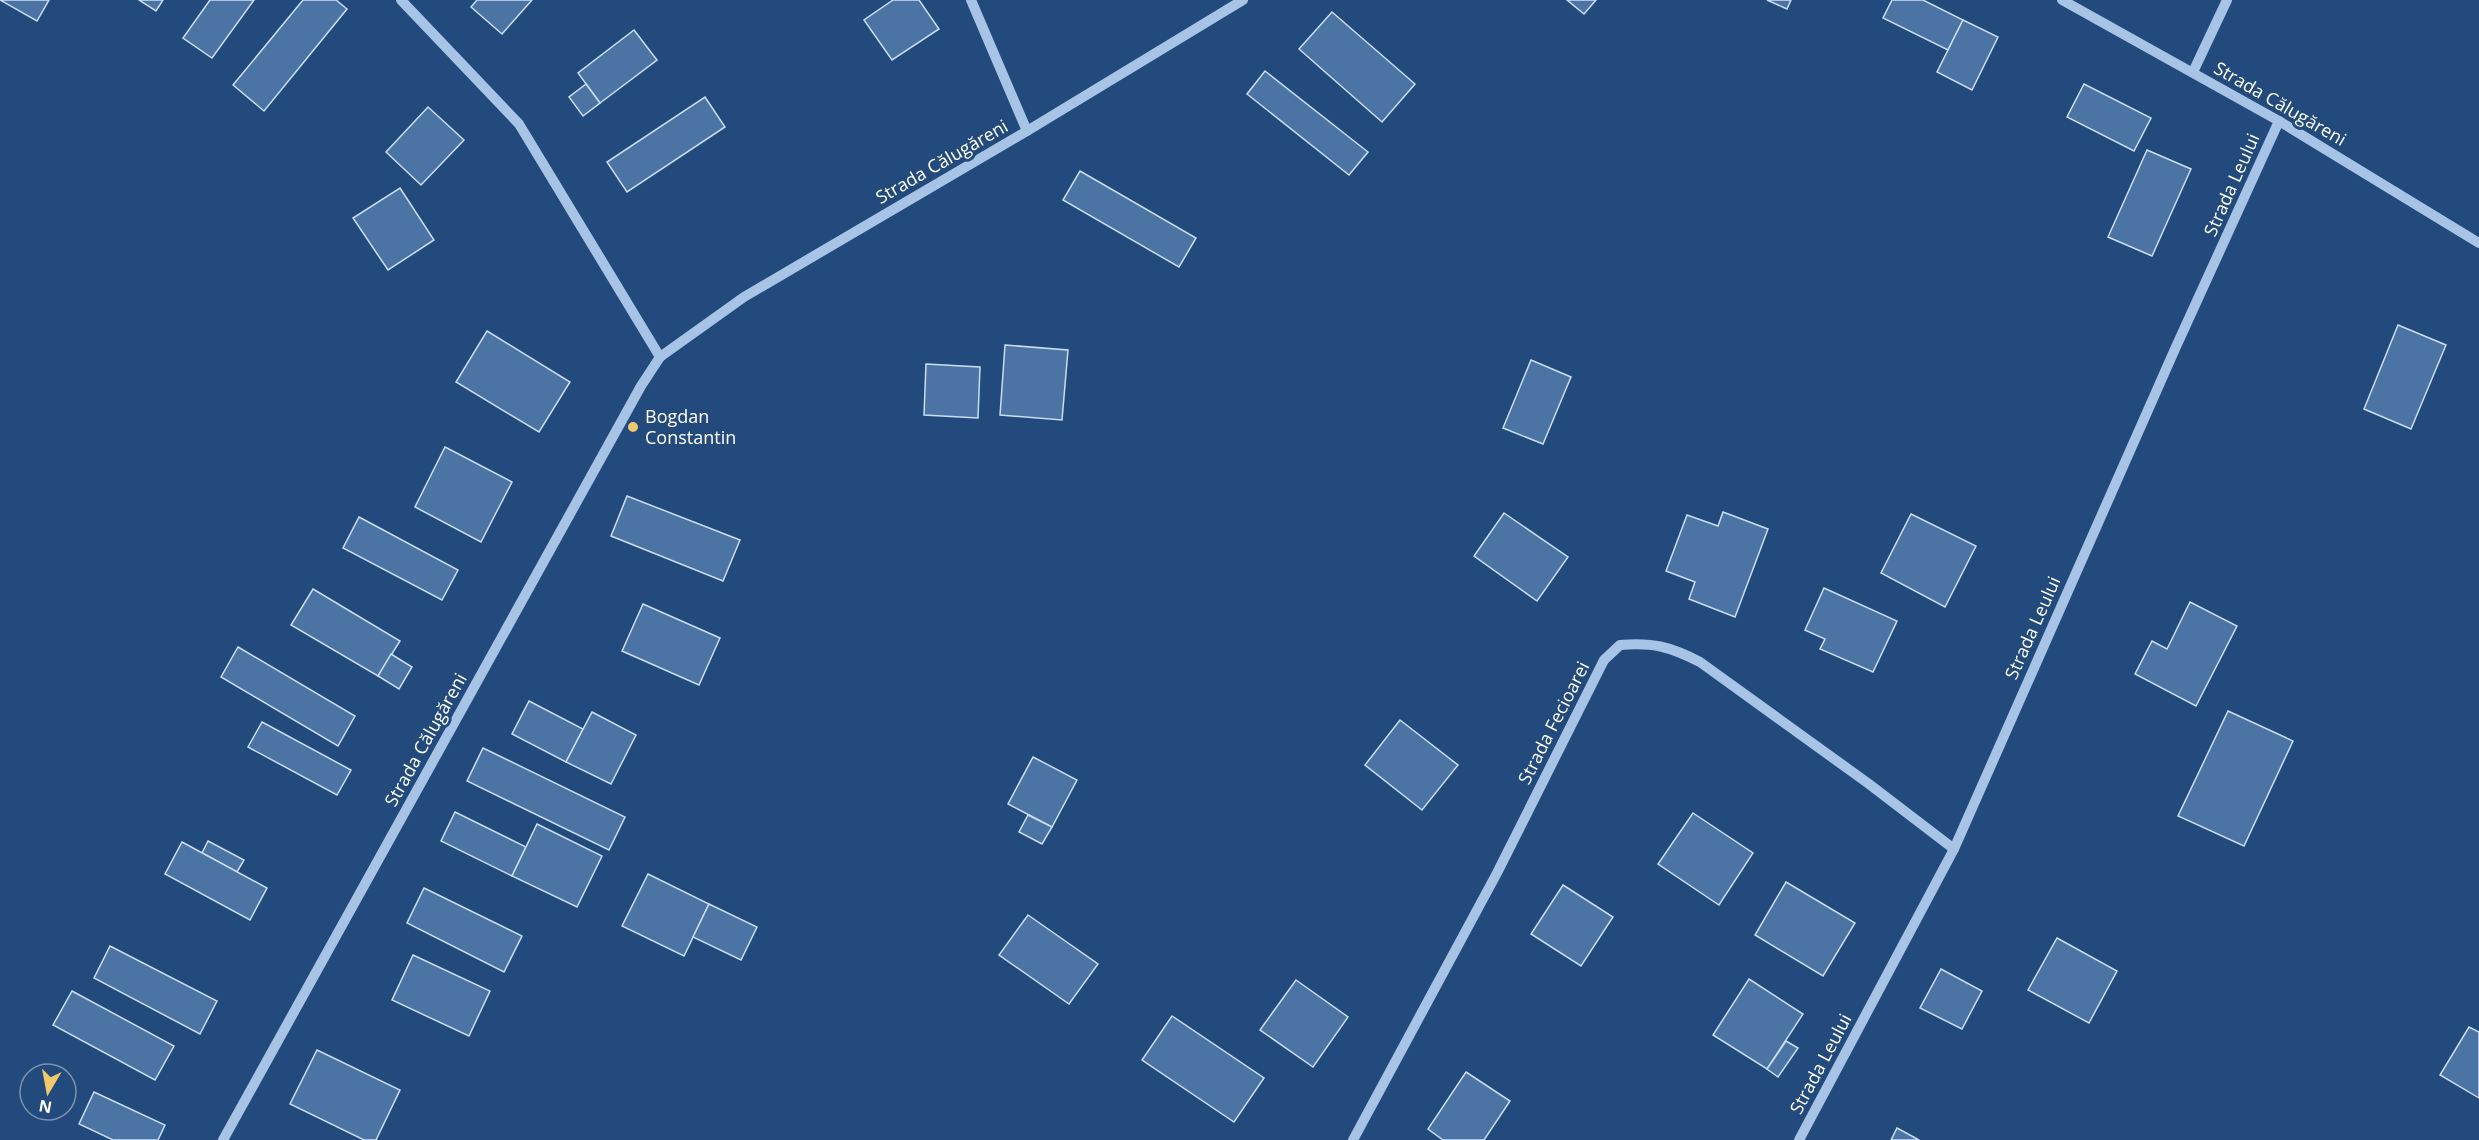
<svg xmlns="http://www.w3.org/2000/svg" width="2479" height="1140" font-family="'Open Sans',sans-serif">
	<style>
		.building { fill: #4b74a5; stroke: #caddf4; stroke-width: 1.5 }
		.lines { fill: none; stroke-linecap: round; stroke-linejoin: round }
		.minor { stroke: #a7c3e6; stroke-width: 10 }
		.poi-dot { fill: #f1c96a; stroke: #234a7c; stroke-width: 2 }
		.labels { text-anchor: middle; stroke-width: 6; stroke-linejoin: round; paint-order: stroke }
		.street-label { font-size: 18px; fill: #fff; stroke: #234a7c }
		.poi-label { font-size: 18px; fill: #fff; stroke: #234a7c; text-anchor: start }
	</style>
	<rect width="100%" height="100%" fill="#234a7c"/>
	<!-- building -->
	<g class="building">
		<polygon points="0,0 49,0 37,21"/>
		<polygon points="139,0 163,0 156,11"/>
		<polygon points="210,0 254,0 212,58 183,38"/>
		<polygon points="303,0 336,0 347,9 264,111 233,85"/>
		<polygon points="477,0 532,0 502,34 471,7"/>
		<polygon points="893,0 919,0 939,29 892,60 864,20"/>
		<polygon points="1567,0 1596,0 1584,14"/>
		<polygon points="1767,0 1791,0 1787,9"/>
		<polygon points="1892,0 1923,0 1963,20 1948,50 1883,18"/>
		<polygon points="1332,12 1415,84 1382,122 1299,49"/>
		<polygon points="1963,20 1998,37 1972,90 1937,72"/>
		<polygon points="634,30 657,60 600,103 578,73"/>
		<polygon points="1265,71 1368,152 1349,175 1247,94"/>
		<polygon points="586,84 600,103 583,116 569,97"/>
		<polygon points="2084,84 2151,118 2134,151 2067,117"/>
		<polygon points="705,97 725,127 627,192 607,162"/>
		<polygon points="428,107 464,140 421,185 386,152"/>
		<polygon points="2147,150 2191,169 2152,256 2108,237"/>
		<polygon points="1080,171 1196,238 1179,267 1063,200"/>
		<polygon points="400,188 434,240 388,270 353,218"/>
		<polygon points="2398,325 2446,345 2411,429 2364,409"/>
		<polygon points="487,331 570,382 539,432 456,382"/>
		<polygon points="1005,345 1068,350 1062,420 1000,415"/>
		<polygon points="1531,360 1571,377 1543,444 1503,428"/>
		<polygon points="926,364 980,367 978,418 924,415"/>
		<polygon points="445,447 512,482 481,542 415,507"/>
		<polygon points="627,496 740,540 723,581 611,536"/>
		<polygon points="1723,512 1768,529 1735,617 1689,599 1695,582 1666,571 1687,515 1718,526"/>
		<polygon points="1504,513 1568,557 1537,601 1474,556"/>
		<polygon points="1911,514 1976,546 1945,607 1881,573"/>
		<polygon points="359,517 458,570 442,600 343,548"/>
		<polygon points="1824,588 1897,621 1873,672 1820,649 1825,639 1805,630"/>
		<polygon points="313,589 400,641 378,676 291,625"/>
		<polygon points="2190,602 2237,626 2196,706 2135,674 2152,641 2167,649"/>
		<polygon points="643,604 720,638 699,685 622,651"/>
		<polygon points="238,647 355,716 338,746 221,677"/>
		<polygon points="391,654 412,667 399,689 378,676"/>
		<polygon points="529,701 583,729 566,762 512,734"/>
		<polygon points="2228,711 2293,741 2244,846 2178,816"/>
		<polygon points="592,712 636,735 611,784 566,762"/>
		<polygon points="1400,720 1458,765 1422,810 1365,765"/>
		<polygon points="262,722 351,770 337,795 248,747"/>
		<polygon points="483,748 625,817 609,850 467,781"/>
		<polygon points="1033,757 1077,780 1052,827 1008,804"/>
		<polygon points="455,812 526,847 512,876 441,841"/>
		<polygon points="1693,813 1753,853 1719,905 1658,864"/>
		<polygon points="1028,815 1052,827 1042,844 1019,832"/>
		<polygon points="537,824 602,856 577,907 512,876"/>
		<polygon points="208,841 244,860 237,872 202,853"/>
		<polygon points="182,842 267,888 250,920 165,874"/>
		<polygon points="648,874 709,904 684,956 622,926"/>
		<polygon points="1786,882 1855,923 1823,976 1755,935"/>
		<polygon points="1563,885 1613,917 1581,966 1531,934"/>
		<polygon points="424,888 522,936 504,972 407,923"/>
		<polygon points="709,904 757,927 741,960 693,937"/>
		<polygon points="1028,915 1098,964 1069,1004 999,955"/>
		<polygon points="2057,938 2117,971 2089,1023 2028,990"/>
		<polygon points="110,946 217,1001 200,1034 94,978"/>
		<polygon points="413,955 490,991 469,1036 392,1000"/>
		<polygon points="1941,969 1982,991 1962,1029 1920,1008"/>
		<polygon points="1749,979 1803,1014 1767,1069 1713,1035"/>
		<polygon points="1296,980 1348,1017 1313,1067 1260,1030"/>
		<polygon points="72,991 174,1046 155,1080 53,1025"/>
		<polygon points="1172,1016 1264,1078 1234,1122 1142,1060"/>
		<polygon points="2469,1027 2479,1032 2479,1098 2440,1075"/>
		<polygon points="1786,1041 1798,1048 1778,1077 1767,1069"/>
		<polygon points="317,1050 400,1090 376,1140 364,1140 290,1104"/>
		<polygon points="1466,1072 1510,1101 1484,1140 1443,1140 1428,1129"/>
		<polygon points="94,1092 165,1125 158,1140 113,1140 79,1124"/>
		<polygon points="1897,1128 1919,1140 1891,1140"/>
	</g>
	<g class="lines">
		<!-- minor -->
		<g class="minor">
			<polyline points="401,0 519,124 660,357"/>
			<polyline points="971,0 1027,131"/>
			<polyline points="2062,0 2279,121 2479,243"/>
			<polyline points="2193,72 2227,0"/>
			<polyline points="223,1140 641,386 660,357 744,297 1027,131 1243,0"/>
			<path d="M1353,1140l144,-267 107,-213 16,-15c33,-3 51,2 80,17l169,122 85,65"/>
			<polyline points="1799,1140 1954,849 2175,349 2279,121"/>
		</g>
	</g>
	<!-- markers -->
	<circle class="poi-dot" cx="633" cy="427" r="6"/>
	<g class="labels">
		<!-- street labels -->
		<g class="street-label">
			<text transform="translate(2280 104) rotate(30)" y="6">Strada Călugăreni</text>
			<text transform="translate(942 162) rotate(-30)" y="6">Strada Călugăreni</text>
			<text transform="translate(2232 185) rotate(-66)" y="6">Strada Leului</text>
			<text transform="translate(2033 628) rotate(-66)" y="6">Strada Leului</text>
			<text transform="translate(1554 723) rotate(-63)" y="6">Strada Fecioarei</text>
			<text transform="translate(426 740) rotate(-61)" y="6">Strada Călugăreni</text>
			<text transform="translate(1821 1064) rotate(-62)" y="6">Strada Leului</text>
		</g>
		<!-- poi labels -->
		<g class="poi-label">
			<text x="645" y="423">Bogdan<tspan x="645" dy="21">Constantin</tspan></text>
		</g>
	</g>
	<!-- north arrow -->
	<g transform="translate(48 1092) rotate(190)"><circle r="28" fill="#234a7c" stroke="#7b92b0" stroke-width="1.5"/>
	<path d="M0-4.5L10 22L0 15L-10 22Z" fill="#f1c96a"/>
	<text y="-9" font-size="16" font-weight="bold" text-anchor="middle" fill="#ffffff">N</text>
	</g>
</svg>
